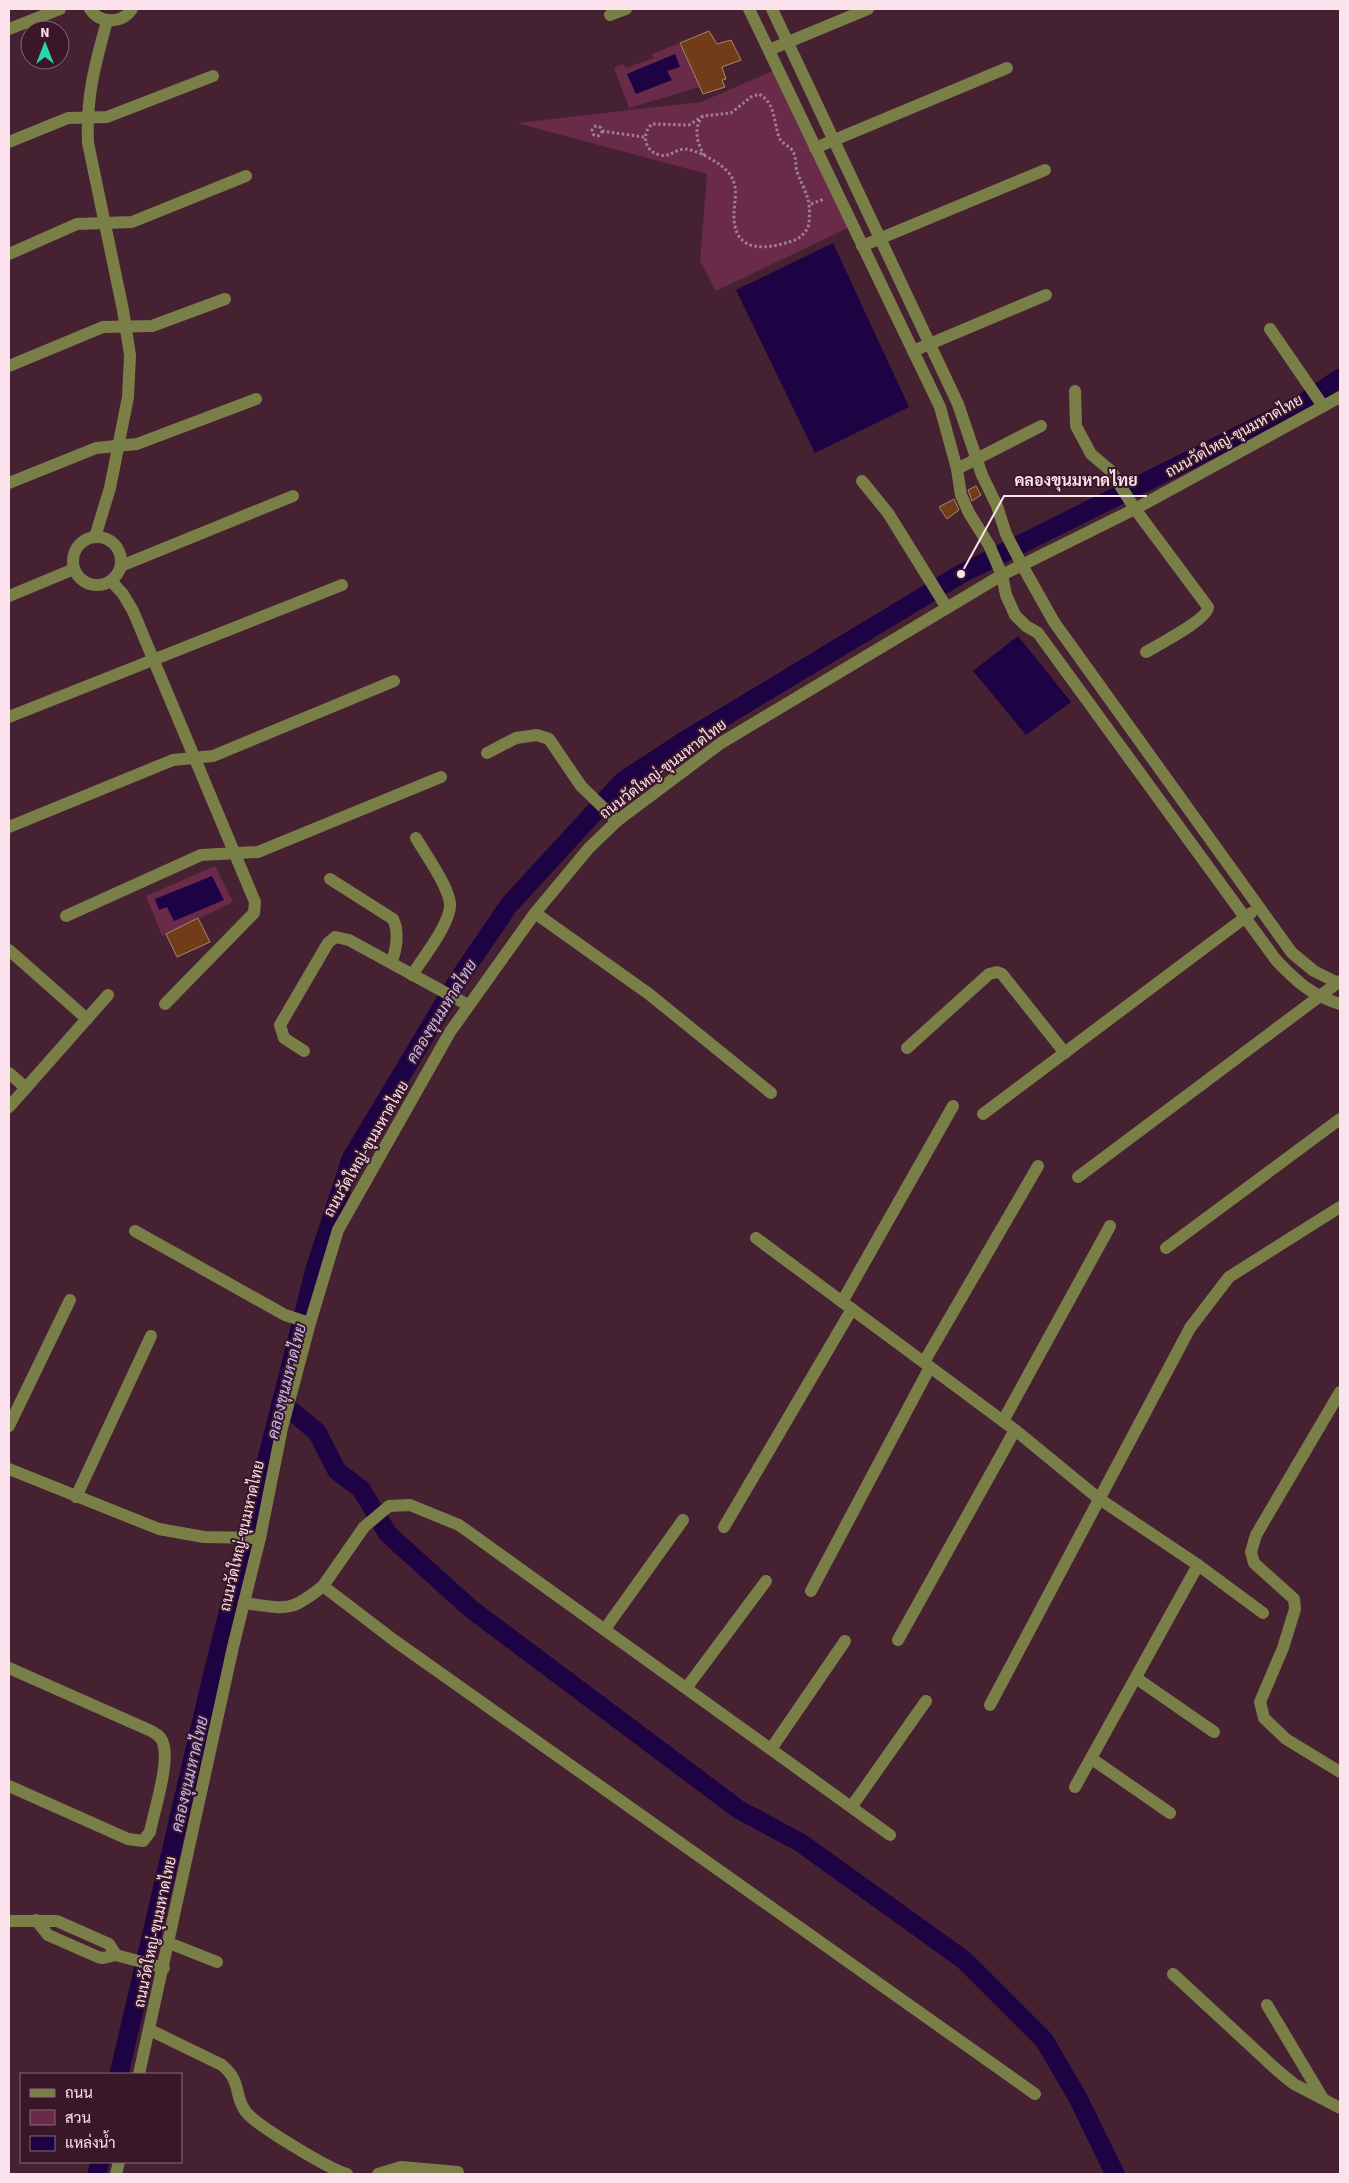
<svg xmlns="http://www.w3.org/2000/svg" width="1349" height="2183" font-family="'Source Sans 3',Sarabun,sans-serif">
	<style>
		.green { fill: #6a2a49 }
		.water { fill: #1d0344 }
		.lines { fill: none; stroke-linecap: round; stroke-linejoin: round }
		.canal { stroke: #1d0344; stroke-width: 19 }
		.building { fill: #713c18; stroke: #ab846c }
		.path { stroke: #9f818e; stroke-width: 3; stroke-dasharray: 2.5 2.5; stroke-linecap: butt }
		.minor { stroke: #7a7e47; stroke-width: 12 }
		.labels { text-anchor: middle; stroke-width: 4; stroke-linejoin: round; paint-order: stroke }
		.street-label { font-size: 15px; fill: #fbe2ec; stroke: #3a1728 }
		.water-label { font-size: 16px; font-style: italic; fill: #c3b9f4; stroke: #3a1728 }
		.leader { fill: none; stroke: #fbe2ec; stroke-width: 2 }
		.callout-dot { fill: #fbe2ec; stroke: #3a1728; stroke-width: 2 }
		.callout-label { font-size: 16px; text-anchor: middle; font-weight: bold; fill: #fbe2ec; stroke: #3a1728; stroke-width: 4; stroke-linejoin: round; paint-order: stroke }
	</style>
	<rect width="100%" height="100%" fill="#452132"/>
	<!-- green -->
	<g class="green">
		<polygon points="680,43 699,87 629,108 614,68 623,64 626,68 654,58 652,54"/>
		<polygon points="777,69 852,226 716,291 700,261 707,174 517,123 701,102"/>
		<polygon points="215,866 233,902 162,936 146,896"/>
	</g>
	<!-- water -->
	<g class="water">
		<polygon points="675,54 680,67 667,71 672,80 636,94 627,74"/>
		<polygon points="833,243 909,407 815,453 736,290"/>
		<polygon points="1018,636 1071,702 1026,735 973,671"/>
		<polygon points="212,876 224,900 174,921 167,907 159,910 155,899"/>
	</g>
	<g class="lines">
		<!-- canal -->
		<g class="canal">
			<polyline points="281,1402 317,1432 337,1471 361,1489 388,1534 471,1609 738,1809 801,1843 964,1960 1044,2040 1078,2098 1115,2174"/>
			<polyline points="119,2074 213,1673 315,1269 351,1159 460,977 509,905 623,781 684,741 961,574 1300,405 1340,378"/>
			<polyline points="97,2174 100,2162"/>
		</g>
	</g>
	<!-- building -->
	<g class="building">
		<polygon points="709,31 717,44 731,40 741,60 722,67 726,79 722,80 725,87 703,94 680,43"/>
		<polygon points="976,486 981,495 972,501 968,490"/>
		<polygon points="954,499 959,510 947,519 939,507"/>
		<polygon points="198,918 210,942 177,957 166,934"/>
	</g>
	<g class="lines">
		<!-- path -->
		<g class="path">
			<path d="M703,116l-14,9 -37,-1c-11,10 -8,27 8,31 9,3 15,-6 25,-6 11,1 25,9 34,15 4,3 11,9 13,14 7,13 1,27 2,41 2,35 34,30 58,22 8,-2 16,-10 17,-18 2,-26 -3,-28 -12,-51 -2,-7 0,-15 -5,-22 -4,-5 -11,-7 -13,-13 -6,-17 -3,-33 -20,-43l-8,3 -20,16 -28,3c-10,11 -6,27 1,39"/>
			<circle cx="597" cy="131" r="5"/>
			<polyline points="602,131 644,137"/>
			<polyline points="811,204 824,199"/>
		</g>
		<!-- minor -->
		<g class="minor">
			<path d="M90,9c10,15 32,15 42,0"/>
			<path d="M749,9l191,398 17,62 4,26 8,18 20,32 13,30 4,20 9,20 11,11 12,7 238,327c21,22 35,35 64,44"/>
			<polyline points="772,9 958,404 982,475 997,506 1006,534 1022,565 1054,622 1292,953 1314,971 1340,984"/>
			<polyline points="610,15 626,9"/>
			<polyline points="9,29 60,9"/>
			<polyline points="769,50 868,9"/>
			<polyline points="9,142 68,118 107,117 213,76"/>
			<polyline points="815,148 1007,68"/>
			<polyline points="862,246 1045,170"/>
			<polyline points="9,254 77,224 132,222 246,176"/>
			<polyline points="1270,329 1323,406"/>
			<polyline points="913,351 1046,295"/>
			<polyline points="9,366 103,327 152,326 225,299"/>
			<path d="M1075,391l1,35 15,28 20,17 24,38 73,98c0,12 -50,38 -62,45"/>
			<polyline points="957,469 1041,426"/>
			<polyline points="862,481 888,513 947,608"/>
			<polyline points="9,483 96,448 137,444 256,399"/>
			<circle cx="97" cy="561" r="24"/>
			<path d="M95,537l15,-49 18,-91 2,-42 -7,-45 -35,-167c-2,-46 7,-79 19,-122"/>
			<polyline points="121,566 293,496"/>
			<polyline points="111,581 123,594 133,611 255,902 254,913 165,1004"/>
			<polyline points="9,596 74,569"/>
			<polyline points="9,717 342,585"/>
			<polyline points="487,753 516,738 537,735 549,739 581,786 617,821"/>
			<polyline points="9,827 173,760 213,756 394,681"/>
			<path d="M330,879l63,40c6,12 4,31 -2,43"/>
			<polyline points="535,913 649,994 771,1093"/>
			<polyline points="66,916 201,855 258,852 441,777"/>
			<polyline points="9,950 87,1019"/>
			<path d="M412,975c10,-16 40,-53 38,-72 -3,-19 -24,-48 -34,-65"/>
			<polyline points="907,1048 989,974 997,972 1002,974 1065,1053"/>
			<polyline points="304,1051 284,1038 280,1025 328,943 335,937 349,940 468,1005"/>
			<polyline points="9,1073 26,1088"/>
			<polyline points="9,1107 108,995"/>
			<polyline points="983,1114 1251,913"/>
			<polyline points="1078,1177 1340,981"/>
			<polyline points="135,1231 285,1315 310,1323"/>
			<polyline points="756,1238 1015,1430 1098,1498 1198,1565 1263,1613"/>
			<polyline points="1166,1248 1340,1119"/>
			<polyline points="842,1302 953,1106"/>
			<polyline points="924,1362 1038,1166"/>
			<polyline points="1340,1392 1256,1535 1251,1552 1254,1563 1294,1599 1295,1609 1283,1648 1260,1702 1264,1718 1286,1739 1340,1772"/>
			<polyline points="1003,1421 1110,1226"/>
			<polyline points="9,1426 70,1300"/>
			<polyline points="9,1469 159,1529 204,1537 260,1538"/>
			<polyline points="76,1497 151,1336"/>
			<polyline points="724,1527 852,1309"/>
			<polyline points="323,1586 364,1527 389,1506 410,1505 459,1525 890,1835"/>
			<polyline points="811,1591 930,1367"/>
			<path d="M244,1603c41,5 45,11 79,-17l72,55 640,453"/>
			<polyline points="605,1629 683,1520"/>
			<polyline points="898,1640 1015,1430"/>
			<path d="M9,1668l140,62c6,3 12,6 14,13 7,20 -9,68 -13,89l-7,9 -15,-2 -119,-53"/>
			<polyline points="1136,1678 1214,1732"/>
			<polyline points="687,1687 766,1581"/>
			<polyline points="990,1705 1190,1328 1229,1277 1340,1207"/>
			<polyline points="771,1749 845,1641"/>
			<polyline points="1092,1759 1170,1813"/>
			<polyline points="1075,1787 1198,1565"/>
			<polyline points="852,1806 926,1701"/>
			<polyline points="36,1920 48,1935 98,1957 103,1958 116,1955 164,1968"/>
			<polyline points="9,1921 57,1921 109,1944 116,1955"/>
			<polyline points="169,1943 217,1962"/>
			<polyline points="1173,1974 1278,2071 1294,2084 1340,2108"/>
			<polyline points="1267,2005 1322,2097"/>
			<path d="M150,2030l72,35c21,18 11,30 24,47 11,14 83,57 101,62"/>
			<polyline points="139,2074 233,1647 260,1538 282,1428 310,1323 338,1230 450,1032 535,913 589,848 617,821 721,743 1002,575 1135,509 1340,397"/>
			<polyline points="116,2174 119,2162"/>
			<polyline points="378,2174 401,2167 458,2172"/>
		</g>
	</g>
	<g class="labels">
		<!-- street labels -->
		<g class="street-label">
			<text transform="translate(1234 436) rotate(-29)" y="5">ถนนวัดใหญ่-ขุนมหาดไทย</text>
			<text transform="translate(663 769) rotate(-37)" y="5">ถนนวัดใหญ่-ขุนมหาดไทย</text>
			<text transform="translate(366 1149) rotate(-60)" y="5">ถนนวัดใหญ่-ขุนมหาดไทย</text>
			<text transform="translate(242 1536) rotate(-77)" y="5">ถนนวัดใหญ่-ขุนมหาดไทย</text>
			<text transform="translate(155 1932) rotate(-78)" y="5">ถนนวัดใหญ่-ขุนมหาดไทย</text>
		</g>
		<!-- water labels -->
		<g class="water-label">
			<text transform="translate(441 1011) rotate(-58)" y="6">คลองขุนมหาดไทย</text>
			<text transform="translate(286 1381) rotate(-76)" y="6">คลองขุนมหาดไทย</text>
			<text transform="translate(189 1774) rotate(-77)" y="6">คลองขุนมหาดไทย</text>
		</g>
	</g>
	<!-- callouts -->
	<path class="leader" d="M961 574L1004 496H1147"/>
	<circle class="callout-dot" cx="961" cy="574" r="5"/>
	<g class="callout-label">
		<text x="1076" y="486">คลองขุนมหาดไทย</text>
	</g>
	<!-- border -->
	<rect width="1349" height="2183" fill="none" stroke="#fbe2ec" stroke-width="20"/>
	<!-- legend -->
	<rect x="20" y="2073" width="162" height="90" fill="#3a1728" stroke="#876876"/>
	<rect x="30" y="2089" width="25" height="8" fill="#7a7e47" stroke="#876876"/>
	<text x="65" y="2098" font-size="15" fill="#fbe2ec">ถนน</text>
	<rect x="30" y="2110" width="25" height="15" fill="#6a2a49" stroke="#876876"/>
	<text x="65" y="2123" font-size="15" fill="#fbe2ec">สวน</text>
	<rect x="30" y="2136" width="25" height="15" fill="#1d0344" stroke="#876876"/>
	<text x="65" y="2148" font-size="15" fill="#fbe2ec">แหล่งน้ำ</text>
	<!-- north arrow -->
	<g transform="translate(45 45)"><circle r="24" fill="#3a1728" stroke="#876876"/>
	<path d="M0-4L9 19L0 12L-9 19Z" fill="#28d5ad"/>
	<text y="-8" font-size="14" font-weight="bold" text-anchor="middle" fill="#fbe2ec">N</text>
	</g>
</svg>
